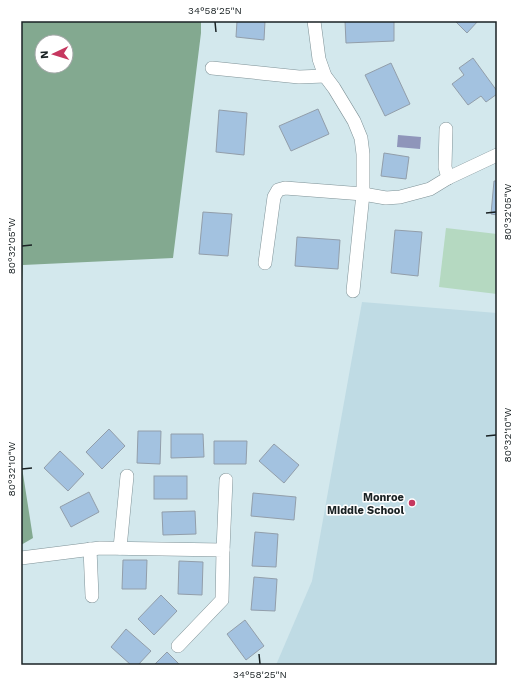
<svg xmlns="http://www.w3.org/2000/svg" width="518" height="686" font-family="'Work Sans',sans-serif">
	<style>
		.built { fill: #bfdbe4 }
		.green { fill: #b5d9c1 }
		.forest { fill: #83a990; fill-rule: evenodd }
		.water { fill: #8f95ba }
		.building { fill: #a3c2e0; stroke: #929eaa }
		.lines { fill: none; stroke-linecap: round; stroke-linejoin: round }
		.minor-casing { stroke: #7f9297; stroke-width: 14 }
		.minor { stroke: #fff; stroke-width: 13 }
		.ticks { fill: none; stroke: #1a2224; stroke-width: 1.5 }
		.poi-dot { fill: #c6375f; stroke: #fff; stroke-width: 1.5 }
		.labels { text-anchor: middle; stroke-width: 3; stroke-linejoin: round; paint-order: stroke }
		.poi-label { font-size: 11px; font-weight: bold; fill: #1a2224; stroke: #fff; text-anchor: end }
		.neatline { fill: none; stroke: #1a2224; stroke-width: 1.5 }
		.ticks-label { font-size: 10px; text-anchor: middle; fill: #1a2224 }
	</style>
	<rect width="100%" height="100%" fill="#d3e8ed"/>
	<!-- built -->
	<polygon class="built" points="362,302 497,313 497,665 276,665 312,581"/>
	<!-- green -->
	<polygon class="green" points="446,228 497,234 497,294 439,287"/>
	<!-- forest -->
	<g class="forest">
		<path d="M21,21h180v12l-28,225 -150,7 -2,38zM42,42h24v24h-24z"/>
		<polygon points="21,461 33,538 21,545"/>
	</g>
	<!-- water -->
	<polygon class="water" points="398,135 421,137 420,149 397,147"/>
	<!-- building -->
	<g class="building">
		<polygon points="237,21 265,21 264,40 236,37"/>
		<polygon points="345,21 394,21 394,41 346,43"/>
		<polygon points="455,21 478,21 467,33"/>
		<polygon points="473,58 497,91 497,94 486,102 481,96 468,105 452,84 464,75 459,68"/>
		<polygon points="391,63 410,104 385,116 365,75"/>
		<polygon points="318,109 329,134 291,151 279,126"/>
		<polygon points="219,110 247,113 244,155 216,152"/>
		<polygon points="384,153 409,157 406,179 381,176"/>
		<polygon points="494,181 497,181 497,215 491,214"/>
		<polygon points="203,212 232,214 228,256 199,254"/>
		<polygon points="395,230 422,232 418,276 391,273"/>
		<polygon points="297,237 340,240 338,269 295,266"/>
		<polygon points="109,429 125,446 102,469 86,452"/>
		<polygon points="138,431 161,431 160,464 137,463"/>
		<polygon points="171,434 203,434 204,457 171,458"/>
		<polygon points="214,441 247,441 246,464 214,464"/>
		<polygon points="274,444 299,465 284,483 259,461"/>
		<polygon points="60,451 84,474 68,491 44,468"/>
		<rect x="154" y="476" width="33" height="23"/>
		<polygon points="89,492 99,512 71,527 60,507"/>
		<polygon points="253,493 296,497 294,520 251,516"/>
		<polygon points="195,511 196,534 163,535 162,512"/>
		<polygon points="255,532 278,534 276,567 252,566"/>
		<polygon points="123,560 147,560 146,589 122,589"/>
		<polygon points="179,561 203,562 202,595 178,594"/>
		<polygon points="254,577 277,579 275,611 251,610"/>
		<polygon points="161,595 177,611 154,635 138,619"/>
		<polygon points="245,620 264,646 246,660 227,634"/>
		<polygon points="126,629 151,651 138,665 131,665 111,647"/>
		<polygon points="167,652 180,665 154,665"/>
	</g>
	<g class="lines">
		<defs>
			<g id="minor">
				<polyline points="314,21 319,59 325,76 334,88 354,121 361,138 363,154 363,194 353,291"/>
				<polyline points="212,68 299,77 325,76"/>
				<polyline points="446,129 445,167 448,178"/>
				<polyline points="265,263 274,197 278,190 285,188 363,194 386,198 400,197 430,189 448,178 497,155"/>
				<polyline points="120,548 127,476"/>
				<polyline points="90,549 92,596"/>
				<polyline points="223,550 226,480"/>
				<polyline points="21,558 100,548 223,550 222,600 178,646"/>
			</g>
		</defs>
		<!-- minor casing -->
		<use href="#minor" class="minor-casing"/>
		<!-- minor -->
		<use href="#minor" class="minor"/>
	</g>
	<!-- ticks -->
	<path class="ticks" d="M215,22l1,10M486,213l10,-1M22,246l10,-1M486,436l10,-1M22,469l10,-1M259,654l1,10"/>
	<!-- markers -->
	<circle class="poi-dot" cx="412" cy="503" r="4"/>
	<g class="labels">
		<!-- poi labels -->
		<g class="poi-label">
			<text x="404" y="501">Monroe<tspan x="404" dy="13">Middle School</tspan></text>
		</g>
	</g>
	<!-- border -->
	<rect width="518" height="686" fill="none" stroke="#ffffff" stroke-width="44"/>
	<!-- north arrow -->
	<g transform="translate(54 54) rotate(266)"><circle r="19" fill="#ffffff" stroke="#a3a7a7"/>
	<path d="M0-3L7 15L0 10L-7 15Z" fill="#c6375f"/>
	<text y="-6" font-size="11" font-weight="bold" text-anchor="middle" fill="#1a2224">N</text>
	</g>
	<rect x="22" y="22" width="474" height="642" class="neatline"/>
	<g class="ticks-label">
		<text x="215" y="14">34°58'25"N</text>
		<text transform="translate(507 212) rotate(-90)" y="4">80°32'05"W</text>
		<text transform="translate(11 246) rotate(-90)" y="4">80°32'05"W</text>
		<text transform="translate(507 435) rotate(-90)" y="4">80°32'10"W</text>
		<text transform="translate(11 469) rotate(-90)" y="4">80°32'10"W</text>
		<text x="260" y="678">34°58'25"N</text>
	</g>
</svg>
